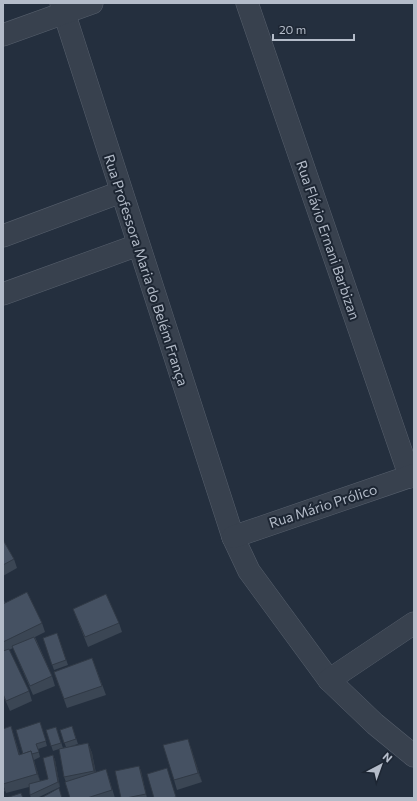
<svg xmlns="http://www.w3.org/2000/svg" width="417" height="801" font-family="Commissioner,sans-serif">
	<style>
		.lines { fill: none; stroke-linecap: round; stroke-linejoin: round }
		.minor-casing { stroke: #565f6c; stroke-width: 23 }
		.minor { stroke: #38414e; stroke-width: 22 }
		.wall { fill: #3b4654 }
		.shaded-wall { fill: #303945 }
		.building { fill: #455162; stroke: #303945 }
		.labels { text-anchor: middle; stroke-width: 4; stroke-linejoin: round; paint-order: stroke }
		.street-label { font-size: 14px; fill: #b4bcc9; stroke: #1d2633 }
	</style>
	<rect width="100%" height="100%" fill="#242f3e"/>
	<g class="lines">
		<defs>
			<g id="minor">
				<polyline points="61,3 233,537 249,571 329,680"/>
				<polyline points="247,3 410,477"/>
				<polyline points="3,35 92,3"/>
				<polyline points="3,236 121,192"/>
				<polyline points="3,294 138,245"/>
				<polyline points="233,537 414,475"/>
				<polyline points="414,623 329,680 375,724 414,756"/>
			</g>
		</defs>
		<!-- minor casing -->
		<use href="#minor" class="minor-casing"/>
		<!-- minor -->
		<use href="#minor" class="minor"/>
	</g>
	<!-- wall -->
	<g class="wall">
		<polygon points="3,540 14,559 17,568 3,576"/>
		<polygon points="3,597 5,603 42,623 45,632 35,637 52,676 55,686 33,695 13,648 9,650 29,691 32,701 10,711 3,695"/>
		<polygon points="73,609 119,623 122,632 88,647"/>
		<polygon points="57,633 68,665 54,670 43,638"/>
		<polygon points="92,658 106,695 67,708 54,672"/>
		<polygon points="40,722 47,746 38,749 40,757 34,760 40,781 48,779 53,755 55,760 60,787 37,798 31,798 30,795 29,787 6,793 3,784 3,729 11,726 20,755 23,754"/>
		<polygon points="72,726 78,744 71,746 88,743 92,753 96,773 106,769 115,798 70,798 66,782 64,777 59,749 53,751 46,730 56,727 63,748 66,747 60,730"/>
		<polygon points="191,748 202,782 177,790 174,780"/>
		<polygon points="139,766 141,771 147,798 121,798"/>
		<polygon points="3,786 5,791 3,792"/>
	</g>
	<!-- shaded-wall -->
	<g class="shaded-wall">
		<polygon points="11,726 14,736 23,764 19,755"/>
		<polygon points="188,739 191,748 202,782 198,773"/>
		<polygon points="88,743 92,753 97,781 94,771"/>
		<polygon points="31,751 34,761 41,783 37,774"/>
		<polygon points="53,755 55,760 60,787 58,782"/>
		<polygon points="139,766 141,771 147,798"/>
	</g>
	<!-- building -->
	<g class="building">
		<polygon points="3,540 14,559 3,565"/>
		<polygon points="27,592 42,623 3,642 3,604"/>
		<polygon points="106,594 119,623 85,637 73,609"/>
		<polygon points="57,633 66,660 52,665 43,638"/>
		<polygon points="34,637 52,676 30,686 12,646"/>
		<polygon points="9,649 29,691 6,701 3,694 3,651"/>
		<polygon points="92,658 102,686 64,699 54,672"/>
		<polygon points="40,722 46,741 36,744 39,752 32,754 31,751 23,754 16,730"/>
		<polygon points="11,726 19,755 31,751 37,774 3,784 3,729"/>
		<polygon points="72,726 76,739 64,743 60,730"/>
		<polygon points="56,727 61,743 51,746 46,730"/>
		<polygon points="188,739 198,773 174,780 163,745"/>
		<polygon points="88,743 94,771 64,777 59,749"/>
		<polygon points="53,755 58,782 30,795 29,784 48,779 43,758"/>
		<polygon points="139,766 146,794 126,798 121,798 115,771"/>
		<polygon points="167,768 176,797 171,798 154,798 147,774"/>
		<polygon points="106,769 112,790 87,798 70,798 65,782"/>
		<polygon points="59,788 62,798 41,798"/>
		<polygon points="21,793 23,798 6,798"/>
	</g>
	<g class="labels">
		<!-- street labels -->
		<g class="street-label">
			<text transform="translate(328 240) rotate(71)" y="5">Rua Flávio Ernani Barbizan</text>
			<text transform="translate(146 270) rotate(72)" y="5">Rua Professora Maria do Belém França</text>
			<text transform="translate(323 506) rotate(-18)" y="5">Rua Mário Prólico</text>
		</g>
	</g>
	<!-- border -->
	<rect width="417" height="801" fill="none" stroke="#b4bcc9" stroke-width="8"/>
	<!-- north arrow -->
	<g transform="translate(381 765) rotate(41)" stroke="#1d2633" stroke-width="3" paint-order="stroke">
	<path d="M0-3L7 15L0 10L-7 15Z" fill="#b4bcc9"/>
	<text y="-6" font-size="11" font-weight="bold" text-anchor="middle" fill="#b4bcc9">N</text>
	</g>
	<!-- scale -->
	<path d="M273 34v6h81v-6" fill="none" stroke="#b4bcc9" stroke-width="2"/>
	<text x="279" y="34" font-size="12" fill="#b4bcc9" stroke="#1d2633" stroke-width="3" paint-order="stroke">20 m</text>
</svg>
